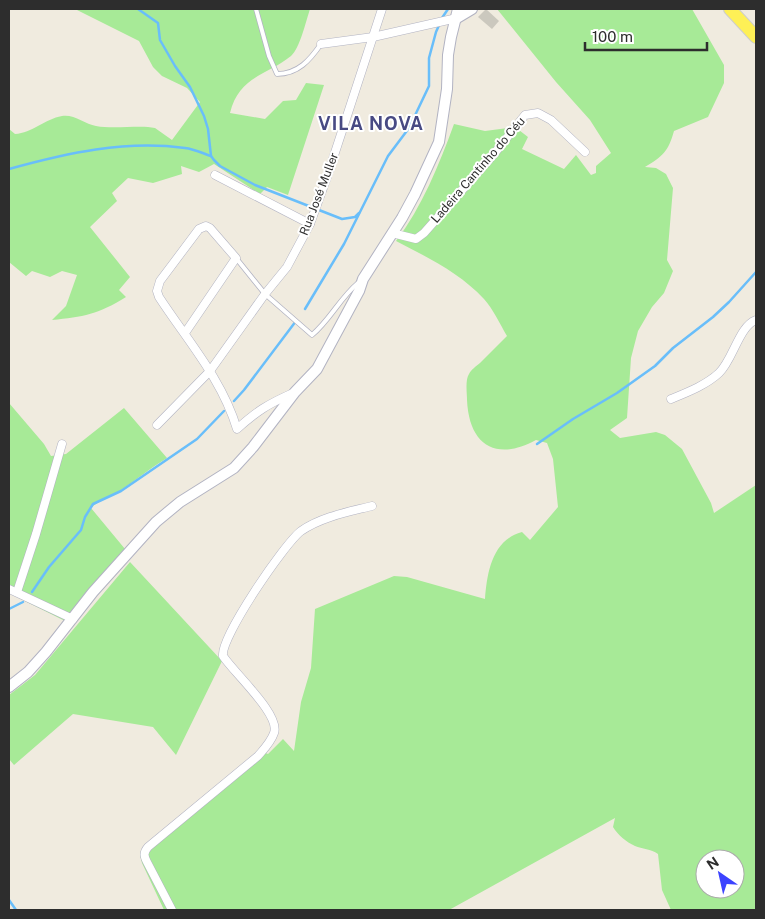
<svg xmlns="http://www.w3.org/2000/svg" width="765" height="919" font-family="'Public Sans',sans-serif">
	<style>
		.green { fill: #a7ea97; fill-rule: evenodd }
		.lines { fill: none; stroke-linecap: round; stroke-linejoin: round }
		.stream { stroke: #69befa; stroke-width: 2.5 }
		.building { fill: #cbc8be }
		.service-casing { stroke: #b2b3c2; stroke-width: 5.5 }
		.minor-casing { stroke: #b2b3c2; stroke-width: 9 }
		.tertiary-casing { stroke: #b2b3c2; stroke-width: 12 }
		.primary-casing { stroke: #cdcdcd; stroke-width: 14 }
		.service { stroke: #fff; stroke-width: 4 }
		.minor { stroke: #fff; stroke-width: 8 }
		.tertiary { stroke: #fff; stroke-width: 10 }
		.primary { stroke: #fef056; stroke-width: 12 }
		.labels { text-anchor: middle; stroke-width: 4; stroke-linejoin: round; paint-order: stroke }
		.street-label { font-size: 12px; fill: #2d2d2d; stroke: #fff }
		.district-label { font-size: 18px; font-weight: bold; letter-spacing: 1px; fill: #484a83; stroke: #fff }
	</style>
	<rect width="100%" height="100%" fill="#f0ebdf"/>
	<!-- green -->
	<g class="green">
		<path d="M75,9h235c-4,12 -10,39 -19,47 -25,20 -52,20 -61,57l35,6 18,-18 13,-1 10,-17 18,2 -36,110 -21,-8 -7,7 -46,-30 -15,8 -18,-6 1,8 -29,9 -25,-5 -16,15 5,8 -27,26 40,50 -11,13 7,7c-27,17 -43,20 -74,23l14,-14 11,-31 -15,-4 -12,6 -18,-6 -6,5 -17,-14v-133l6,5c17,-1 30,-15 47,-18 12,-2 23,8 34,10 15,3 36,0 52,1l7,1 17,12 28,-38 -13,-14 -25,-12 -9,-9 -14,-26z"/>
		<path d="M497,9h195l32,56v18l-16,34 -34,14c-6,21 -11,25 -29,36l11,1 10,6 7,14 -6,72 6,11 -9,22 -12,14 -14,24 -7,27 -4,60 -17,12 10,8 36,-6 9,3 17,14 29,54 3,10 42,-28v425h-85l-9,-20 -4,-36c-7,-5 -16,-5 -23,-8 -9,-4 -17,-11 -22,-19l2,-9 -166,92h-285l-22,-47 -2,-9 3,-5 111,-93 4,-6 10,4 15,-15 11,12 7,-49 10,-34 4,-59 79,-33 13,1 78,22c2,-26 7,-59 37,-67l8,8 28,-33 -5,-48 -6,-16 -11,-3c-40,22 -67,5 -69,-40 0,-7 -2,-20 2,-26 2,-4 7,-8 11,-11 9,-9 18,-18 27,-27 -7,-12 -14,-27 -23,-37 -24,-26 -57,-42 -88,-58 26,-34 43,-76 58,-117l31,7 30,-4 13,10 -6,12 42,20 12,-14 15,20 5,-2v-7l15,-13 -21,-33 -34,-38zM705,859h30v30h-30z"/>
		<path d="M9,403l35,41 7,12 15,-2 58,-46 43,50c-17,10 -32,23 -49,34 -9,6 -19,8 -27,16l34,41 -60,72 -54,-27 -2,-4z"/>
		<polygon points="130,562 222,661 176,755 153,727 73,714 14,765 9,759 9,695 35,675"/>
	</g>
	<g class="lines">
		<!-- stream -->
		<g class="stream">
			<polyline points="138,9 158,23 160,40 175,66 190,87 204,116 208,129 211,156 214,160 220,166 255,185 342,219 355,217 359,213"/>
			<polyline points="442,18 448,9"/>
			<path d="M9,169c58,-16 115,-29 176,-21 9,1 17,5 26,8"/>
			<polyline points="305,309 344,244 388,156 409,128 429,86 429,58 436,32 440,23"/>
			<polyline points="234,401 244,390 296,321"/>
			<polyline points="537,444 573,419 617,393 655,366 673,348 713,317 729,302 756,272"/>
			<polyline points="32,592 49,567 81,530 85,517 93,504 121,491 197,439 224,411"/>
			<polyline points="9,609 23,602"/>
			<polyline points="9,900 16,910"/>
		</g>
	</g>
	<!-- building -->
	<polygon class="building" points="486,9 499,21 492,29 478,17"/>
	<g class="lines">
		<defs>
			<g id="service">
				<path d="M256,9l13,47 8,18c21,0 33,-14 44,-30"/>
				<path d="M236,258l29,36 47,41c18,-15 28,-37 46,-52"/>
			</g>
			<g id="minor">
				<polyline points="321,44 373,37 457,18"/>
				<polyline points="215,175 310,224"/>
				<polyline points="392,233 416,239 424,233 494,154 525,115 538,113 551,120 585,152"/>
				<path d="M185,333l51,-75 -26,-30 -4,-2 -7,3 -39,52 -3,10 2,6c28,43 63,82 78,132 20,-18 31,-25 56,-36"/>
				<path d="M671,399c17,-7 35,-14 48,-26 14,-13 20,-47 37,-53"/>
				<polyline points="157,425 210,371 265,294 287,267 310,224 326,180 382,9"/>
				<polyline points="9,589 73,619"/>
				<polyline points="17,592 36,534 62,444"/>
				<path d="M172,910l-25,-48c-3,-6 -4,-9 1,-15l110,-91c6,-7 13,-14 16,-23 7,-18 -40,-60 -51,-77 -3,-18 61,-112 78,-125 20,-14 47,-19 71,-25"/>
			</g>
			<g id="tertiary">
				<polyline points="457,18 472,9"/>
				<polyline points="9,687 28,672 46,652 93,592 156,522 180,502 234,468 253,447 295,392 317,369 359,291 363,279 402,218 415,194 439,142 447,89 448,55 451,37 458,9"/>
			</g>
			<polyline id="primary" points="730,9 756,37"/>
		</defs>
		<!-- service casing -->
		<use href="#service" class="service-casing"/>
		<!-- minor casing -->
		<use href="#minor" class="minor-casing"/>
		<!-- tertiary casing -->
		<use href="#tertiary" class="tertiary-casing"/>
		<!-- primary casing -->
		<use href="#primary" class="primary-casing"/>
		<!-- service -->
		<use href="#service" class="service"/>
		<!-- minor -->
		<use href="#minor" class="minor"/>
		<!-- tertiary -->
		<use href="#tertiary" class="tertiary"/>
		<!-- primary -->
		<use href="#primary" class="primary"/>
	</g>
	<g class="labels">
		<!-- street labels -->
		<g class="street-label">
			<text transform="translate(478 170) rotate(-49)" y="4">Ladeira Cantinho do Céu</text>
			<text transform="translate(319 194) rotate(-69)" y="4">Rua José Muller</text>
		</g>
		<!-- district labels -->
		<g class="district-label">
			<text x="371" y="130">VILA NOVA</text>
		</g>
	</g>
	<!-- border -->
	<rect width="765" height="919" fill="none" stroke="#2d2d2d" stroke-width="20"/>
	<!-- north arrow -->
	<g transform="translate(720 874) rotate(326)"><circle r="24" fill="#ffffff" stroke="#ababab"/>
	<path d="M0-4L9 19L0 12L-9 19Z" fill="#3c43ff"/>
	<text y="-8" font-size="14" font-weight="bold" text-anchor="middle" fill="#2d2d2d">N</text>
	</g>
	<!-- scale -->
	<path d="M585 42v8h122v-8" fill="none" stroke="#2d2d2d" stroke-width="2.5"/>
	<text x="592" y="42" font-size="15" fill="#2d2d2d" stroke="#ffffff" stroke-width="4" paint-order="stroke">100 m</text>
</svg>
